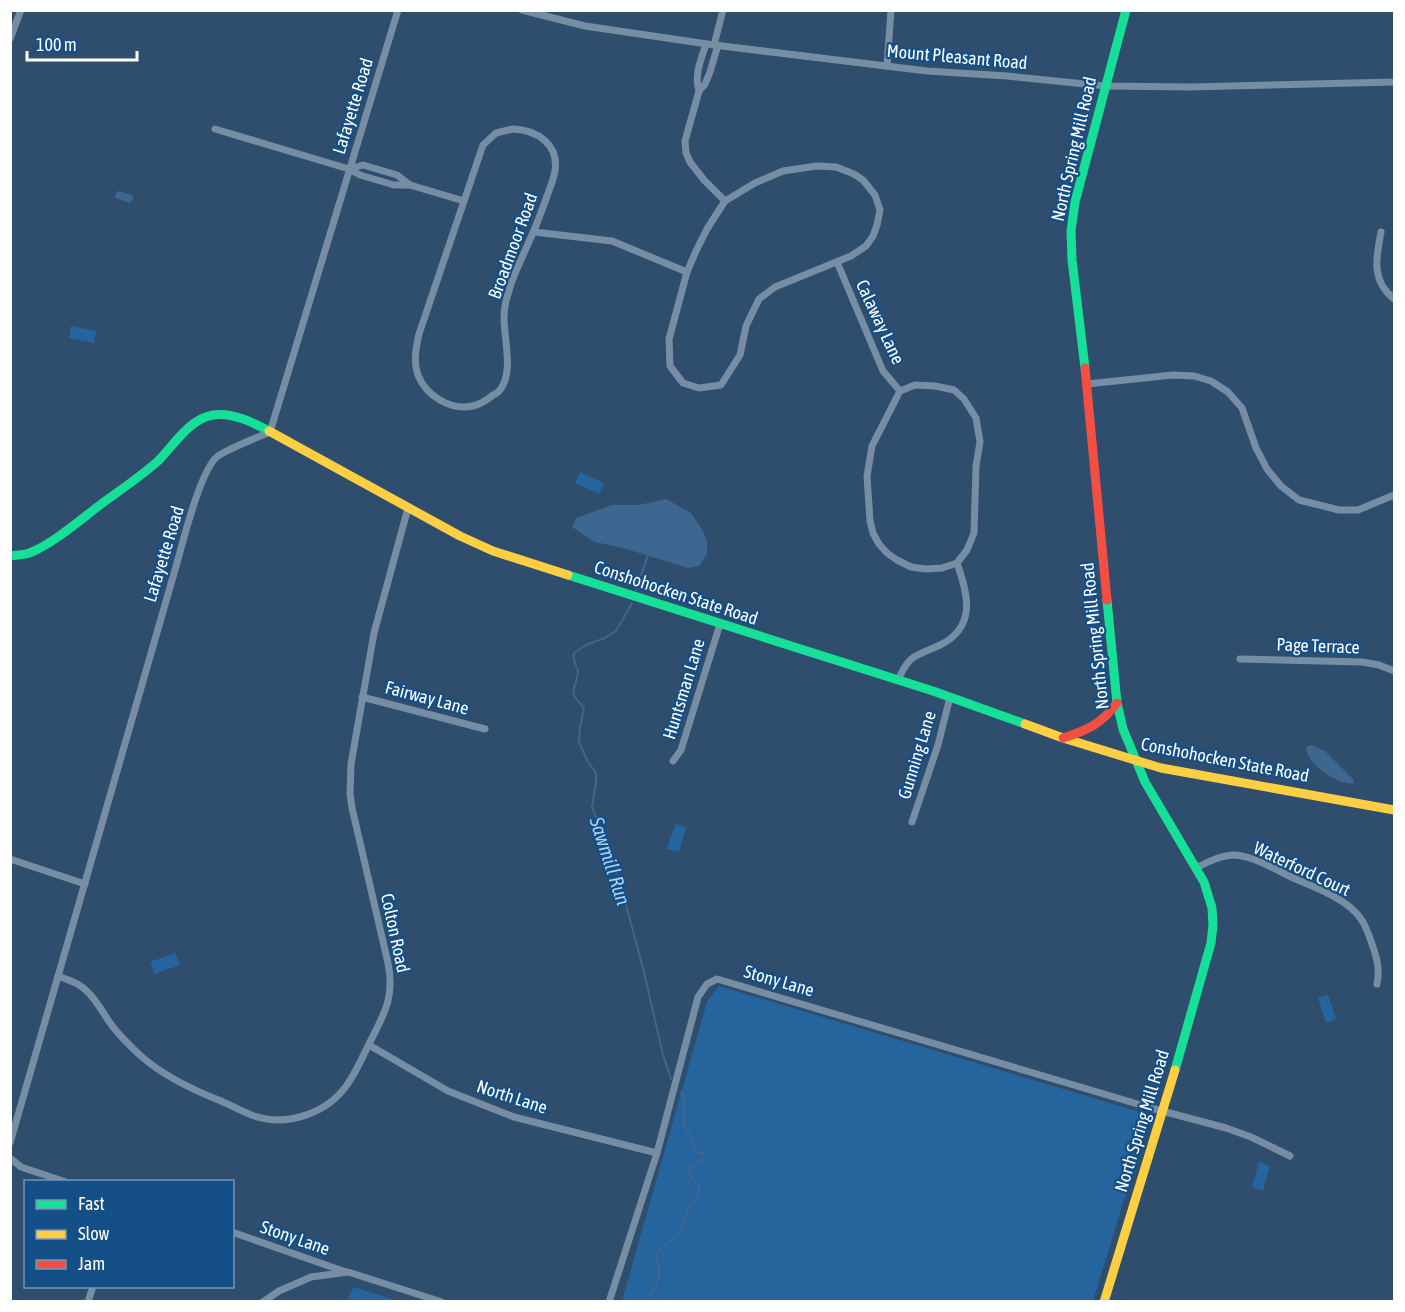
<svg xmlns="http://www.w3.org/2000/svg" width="1405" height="1312" font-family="'Asap Condensed',sans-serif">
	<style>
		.green { fill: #25649d }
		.water { fill: #3d6790 }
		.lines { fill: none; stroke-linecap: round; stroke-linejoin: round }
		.stream { stroke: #3d6790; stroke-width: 2 }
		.street { stroke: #768da3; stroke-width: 7 }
		.fast { stroke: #16e098; stroke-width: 9 }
		.slow { stroke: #ffcf43; stroke-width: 9 }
		.jam { stroke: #f24e42; stroke-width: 9 }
		.labels { text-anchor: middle; stroke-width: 4.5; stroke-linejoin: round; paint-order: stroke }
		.street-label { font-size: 18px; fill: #fff; stroke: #154f87 }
		.water-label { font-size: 20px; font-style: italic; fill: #a6d0f6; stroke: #154f87 }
	</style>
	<rect width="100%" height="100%" fill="#2f4e6d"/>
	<!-- green -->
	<g class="green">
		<polygon points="71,326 96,331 94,343 69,338"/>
		<polygon points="580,472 604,483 599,494 575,483"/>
		<polygon points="675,824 686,827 679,852 667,849"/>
		<polygon points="175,953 180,965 155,974 150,962"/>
		<polygon points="719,986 1150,1115 1093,1301 622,1301 707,1002"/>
		<polygon points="1328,995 1336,1019 1326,1023 1318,998"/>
		<polygon points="1259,1162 1270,1166 1263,1191 1252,1187"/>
		<polygon points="353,1287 399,1301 347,1301"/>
	</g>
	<!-- water -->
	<g class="water">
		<polygon points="118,191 133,195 133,199 130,203 115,198 115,195"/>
		<polygon points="666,499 691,513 703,531 707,541 707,554 699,566 688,568 623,548 595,542 572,527 576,518 612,505 639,505"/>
		<path d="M1311,745l14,6 28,28 1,4c-14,4 -49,-20 -48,-36z"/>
	</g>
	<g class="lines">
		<!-- stream -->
		<g class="stream">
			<polyline points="636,590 648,555"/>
			<path d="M632,603l-16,28 -11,7 -19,7 -12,8c-2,10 3,11 4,19 0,2 -2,8 -2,10 -6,13 -1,15 8,26l-4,19 -1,15 9,20 8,11v10l-4,24 27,72 25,93 19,83 8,24"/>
			<path d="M645,1302c12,-17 19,-25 10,-46l8,-10 15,-10 13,-33 7,-7 1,-11 -6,-5 -4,-7c2,-7 6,-10 12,-12l4,-6 -2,-2h-8l-3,-16 -8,-10v-29l-3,-6"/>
		</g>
		<!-- street -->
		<g class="street">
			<polyline points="522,10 585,26 714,45 927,71 1007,76 1105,86 1190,87 1394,82"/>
			<polyline points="10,39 21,10"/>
			<polyline points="714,45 723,10"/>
			<polyline points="718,45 710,72 705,84 699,91 685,141 686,153 690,162 704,180 725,201"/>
			<polyline points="887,66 891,10"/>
			<path d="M699,91c-5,-17 2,-31 7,-47"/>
			<polyline points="215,129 349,169 360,175 394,185 410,185"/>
			<path d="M513,129c24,1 46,15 42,42 -2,11 -7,21 -10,31 -6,17 -13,34 -21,51 -5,12 -12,25 -15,38 -3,8 -5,19 -5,27 0,21 10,54 -4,72 0,1 -6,5 -7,5 -6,5 -12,9 -20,11 -22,5 -47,-10 -55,-31 -5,-14 -2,-27 1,-41l64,-189 13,-12z"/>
			<polygon points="817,166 836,167 854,174 863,180 875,195 880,210 877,225 873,236 866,246 851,256 775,287 759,299 746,326 740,355 721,385 699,388 683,383 670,366 669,339 687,272 696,251 707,229 725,201 755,183 783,171"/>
			<polyline points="349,169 363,165 397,175 410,185 464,201"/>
			<polyline points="534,232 612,241 687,272"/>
			<path d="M1381,232c-5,26 -10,48 13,67"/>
			<polyline points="837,262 883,371 900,391"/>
			<polyline points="1087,384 1173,375 1194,376 1211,381 1228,392 1242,408 1256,448 1267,469 1281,486 1299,500 1339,510 1358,510 1394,495"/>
			<polygon points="915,385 935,386 954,390 964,399 976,418 980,442 976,466 974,533 967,550 957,563 942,568 926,569 911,567 897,560 887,553 879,544 873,533 870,521 867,476 872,446 900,391"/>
			<polyline points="1240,659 1362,662 1379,665 1394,671"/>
			<path d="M898,680c12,-27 17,-23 42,-35 37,-18 28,-51 17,-82"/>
			<polyline points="362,697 485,729"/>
			<polyline points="673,761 681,750 720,624"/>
			<polyline points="912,822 938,745 950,697"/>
			<polyline points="10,859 85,884"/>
			<path d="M1196,868c12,-6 25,-13 39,-13 20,2 38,13 56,22 22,10 56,21 70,42 5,7 8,16 11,25 5,14 8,25 5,40"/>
			<path d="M58,976c7,3 15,5 21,9 15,9 24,29 34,42 9,11 19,21 29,30 23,20 51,33 79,44 11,5 22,11 33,15 34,11 73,-3 93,-31 9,-13 15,-27 22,-41 15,-30 26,-46 19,-81l-36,-155 -2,-14 1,-30 23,-131 34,-125"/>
			<polyline points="369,1045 448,1091 514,1117 657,1153"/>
			<path d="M10,1143l165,-573c7,-24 25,-101 43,-114 14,-9 36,-17 52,-24l128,-422"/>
			<polyline points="10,1158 21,1167 66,1182"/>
			<polyline points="232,1232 346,1272"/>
			<polyline points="88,1302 93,1286"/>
			<polyline points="263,1302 279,1291 311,1277 348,1272 442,1302"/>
			<polyline points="609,1302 657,1153 698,997 707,984 717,979 1151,1108 1226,1128 1251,1137 1290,1156"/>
		</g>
		<!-- fast -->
		<g class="fast">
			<polyline points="1085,368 1072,260 1071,231 1075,202 1126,10"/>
			<path d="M10,556c7,-1 16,-1 22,-4 23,-10 48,-32 68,-47 19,-14 40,-28 58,-44 16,-16 31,-42 55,-46 19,-3 39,7 56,16"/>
			<polyline points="568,575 933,691 1025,724"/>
			<polyline points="1107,600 1117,703 1123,729 1145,782 1204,882 1212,908 1213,925 1211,943 1175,1070"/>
		</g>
		<!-- slow -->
		<g class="slow">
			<polyline points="269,431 460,536 493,551 568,575"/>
			<polyline points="1025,724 1063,738 1161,768 1394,810"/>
			<polyline points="1104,1302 1175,1070"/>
		</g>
		<!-- jam -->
		<g class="jam">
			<polyline points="1085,368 1107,600"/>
			<path d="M1063,738c25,-8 38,-14 54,-35"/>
		</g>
	</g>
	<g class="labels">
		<!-- street labels -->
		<g class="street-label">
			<text transform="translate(957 57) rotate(5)" y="6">Mount Pleasant Road</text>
			<text transform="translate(353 106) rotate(-73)" y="6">Lafayette Road</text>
			<text transform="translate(1074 149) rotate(-77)" y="6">North Spring Mill Road</text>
			<text transform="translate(513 246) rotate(-70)" y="6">Broadmoor Road</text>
			<text transform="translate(880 322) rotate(65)" y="6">Calaway Lane</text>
			<text transform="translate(164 554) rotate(-73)" y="6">Lafayette Road</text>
			<text transform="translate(676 593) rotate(18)" y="6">Conshohocken State Road</text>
			<text transform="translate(1095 636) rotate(-96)" y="6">North Spring Mill Road</text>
			<text transform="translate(1318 646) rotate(2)" y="6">Page Terrace</text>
			<text transform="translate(684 689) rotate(-73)" y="6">Huntsman Lane</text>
			<text transform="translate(427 698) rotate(15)" y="6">Fairway Lane</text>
			<text transform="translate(917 755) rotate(-73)" y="6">Gunning Lane</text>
			<text transform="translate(1225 760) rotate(11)" y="6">Conshohocken State Road</text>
			<text transform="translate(1302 869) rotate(25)" y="6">Waterford Court</text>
			<text transform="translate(395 933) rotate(78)" y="6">Colton Road</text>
			<text transform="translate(779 981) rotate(16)" y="6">Stony Lane</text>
			<text transform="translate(512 1097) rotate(18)" y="6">North Lane</text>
			<text transform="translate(1142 1121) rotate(-73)" y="6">North Spring Mill Road</text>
			<text transform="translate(295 1238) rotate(19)" y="6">Stony Lane</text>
		</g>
		<!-- water labels -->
		<g class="water-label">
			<text transform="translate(610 861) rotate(72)" y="7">Sawmill Run</text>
		</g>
	</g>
	<!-- border -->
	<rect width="1405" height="1312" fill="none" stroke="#ffffff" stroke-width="24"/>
	<!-- legend -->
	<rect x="24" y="1180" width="210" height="108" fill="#154f87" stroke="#7395b7" stroke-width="1.5"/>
	<rect x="36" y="1200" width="30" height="9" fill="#16e098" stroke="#7395b7" stroke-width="1.5"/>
	<text x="78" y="1210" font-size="18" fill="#ffffff">Fast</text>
	<rect x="36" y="1230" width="30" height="9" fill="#ffcf43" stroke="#7395b7" stroke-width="1.5"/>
	<text x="78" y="1240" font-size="18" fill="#ffffff">Slow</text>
	<rect x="36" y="1260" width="30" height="9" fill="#f24e42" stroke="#7395b7" stroke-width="1.5"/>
	<text x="78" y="1270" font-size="18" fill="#ffffff">Jam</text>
	<!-- scale -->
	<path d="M27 51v9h110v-9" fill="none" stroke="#ffffff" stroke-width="3"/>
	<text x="36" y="51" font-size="18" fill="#ffffff" stroke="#154f87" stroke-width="4.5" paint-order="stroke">100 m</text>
</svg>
